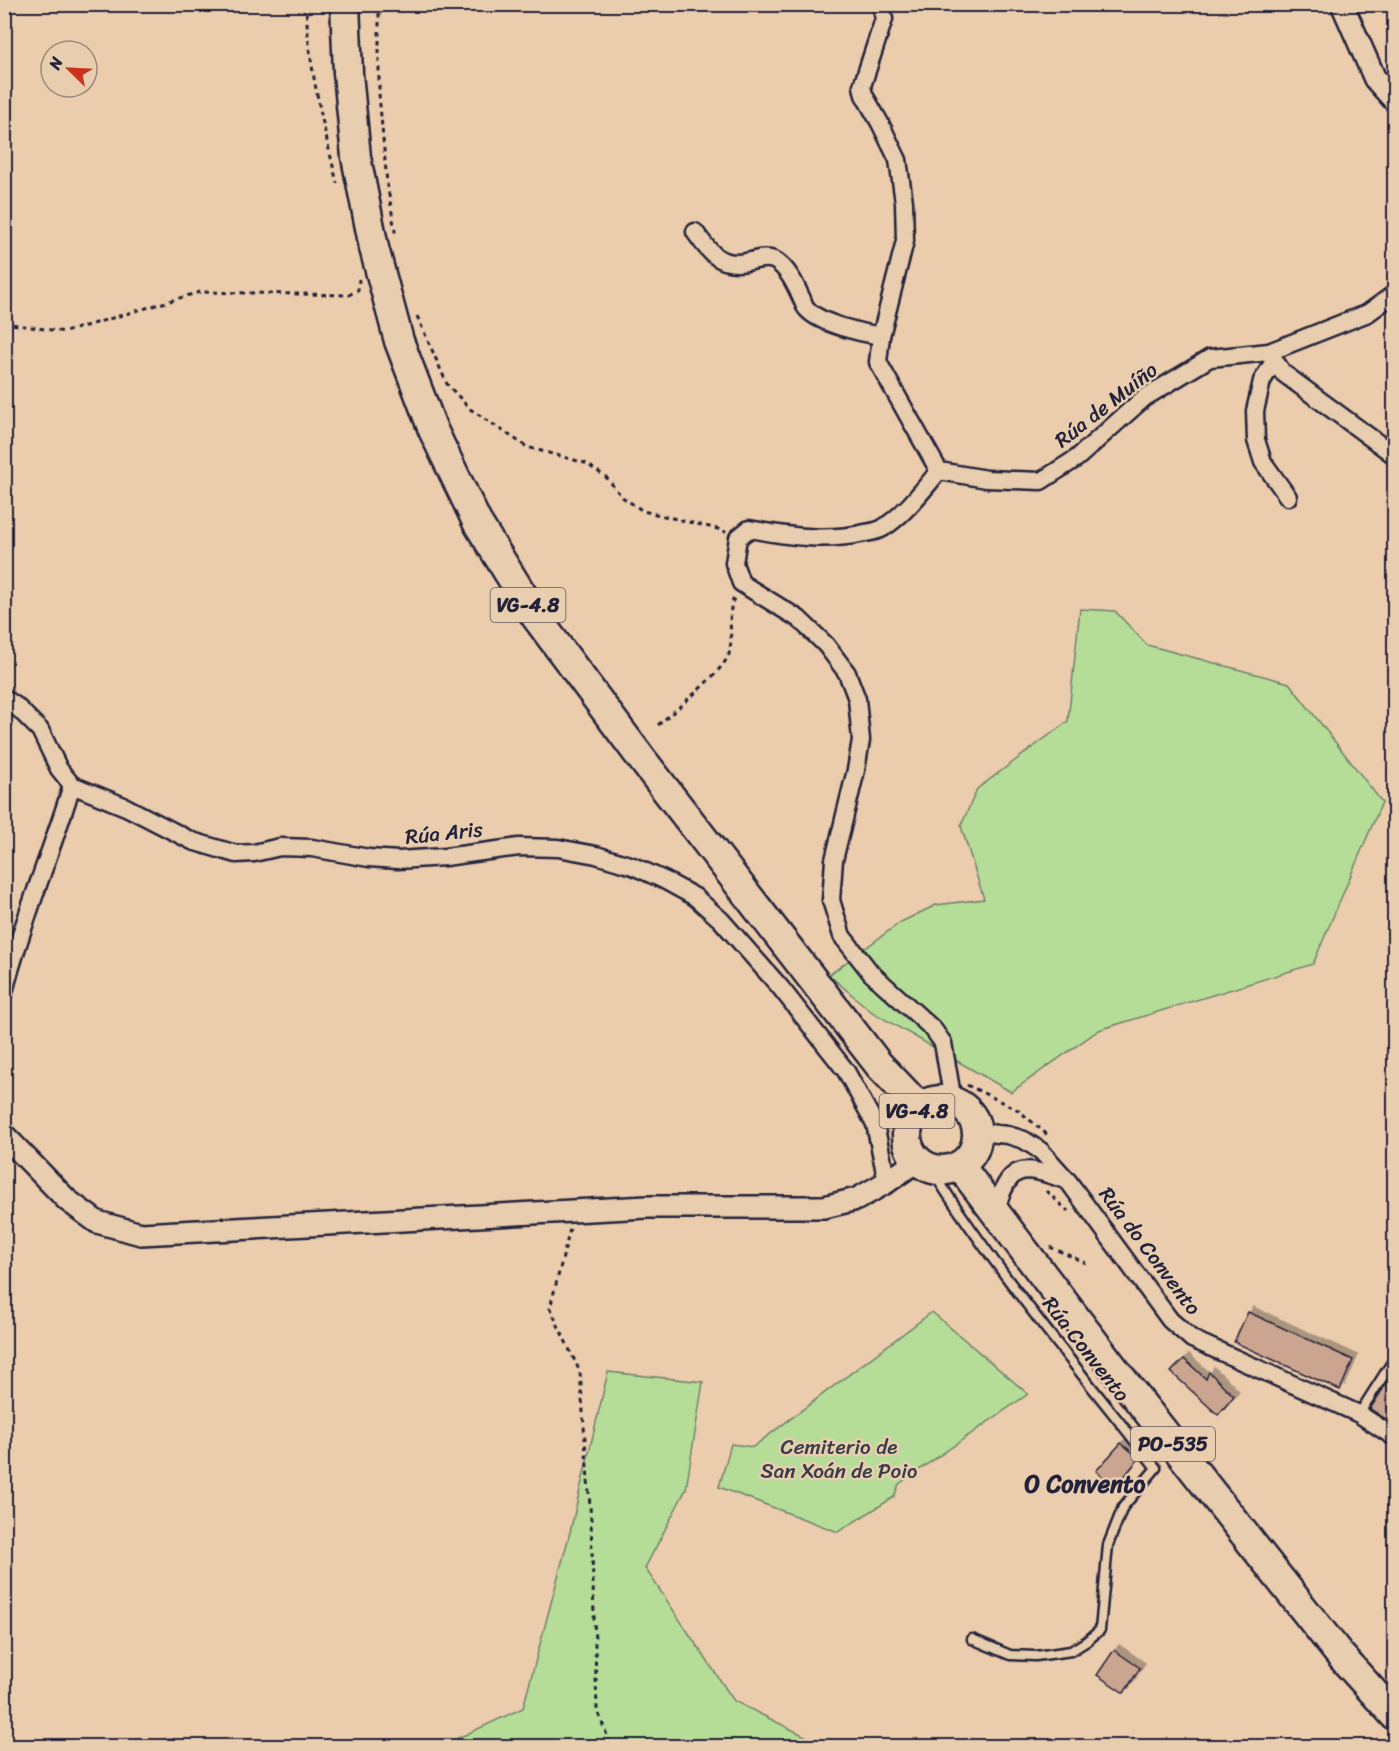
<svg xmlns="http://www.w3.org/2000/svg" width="1399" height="1751" font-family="Sriracha,sans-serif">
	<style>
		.green { fill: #b6dd98; stroke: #6c806a; stroke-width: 1.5 }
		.building { fill: #cca590; stroke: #22223b; stroke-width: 1.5; filter: url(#shadow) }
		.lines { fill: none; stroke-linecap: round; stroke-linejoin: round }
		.service-casing { stroke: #22223b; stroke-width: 13 }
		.minor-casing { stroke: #22223b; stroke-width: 21 }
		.tertiary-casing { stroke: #22223b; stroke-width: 26 }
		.trunk-casing { stroke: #22223b; stroke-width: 33 }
		.path { stroke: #22223b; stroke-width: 3; stroke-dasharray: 4.5 4.5; stroke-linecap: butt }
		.service { stroke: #e8cdaf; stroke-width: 8 }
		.minor { stroke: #e8cdaf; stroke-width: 16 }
		.tertiary { stroke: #e8cdaf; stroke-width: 21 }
		.trunk { stroke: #e8cdaf; stroke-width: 28 }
		.labels { text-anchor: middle; stroke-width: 5; stroke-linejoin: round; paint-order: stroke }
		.shield { fill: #e8cdaf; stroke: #5d555e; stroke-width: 1.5 }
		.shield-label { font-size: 20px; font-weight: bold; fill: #22223b }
		.street-label { font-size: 21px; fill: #22223b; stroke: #e8cdaf }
		.park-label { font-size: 21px; fill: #383e49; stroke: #e8cdaf }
		.quarter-label { font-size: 24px; font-weight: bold; fill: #22223b; stroke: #e8cdaf }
	</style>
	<defs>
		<filter id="shadow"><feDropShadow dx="5" dy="-5" stdDeviation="0" flood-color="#0004"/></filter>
	</defs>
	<rect width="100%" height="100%" fill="#ebccad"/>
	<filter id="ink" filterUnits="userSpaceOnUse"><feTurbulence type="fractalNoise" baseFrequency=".0167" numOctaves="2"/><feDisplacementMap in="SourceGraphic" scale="12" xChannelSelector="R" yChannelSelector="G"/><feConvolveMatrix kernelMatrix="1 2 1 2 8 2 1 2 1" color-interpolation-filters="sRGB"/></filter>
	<g filter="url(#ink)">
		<!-- green -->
		<g class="green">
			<polygon points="1080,609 1115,611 1147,645 1289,683 1382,802 1313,964 1099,1030 1011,1092 872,1012 829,975 901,922 936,905 984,899 961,826 977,789 1068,721"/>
			<polygon points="932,1312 1028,1394 899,1484 894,1497 838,1532 719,1487 731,1444 753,1447"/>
			<polygon points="608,1372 703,1382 686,1489 645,1568 734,1701 825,1746 441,1746 523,1708 570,1532"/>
		</g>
		<!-- building -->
		<g class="building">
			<polygon points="1248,1312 1353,1360 1340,1390 1234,1342"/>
			<polygon points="1184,1359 1206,1379 1209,1372 1234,1396 1218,1415 1171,1372"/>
			<polygon points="1395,1370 1395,1425 1370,1409"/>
			<polygon points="1121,1443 1139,1458 1115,1488 1096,1471"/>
			<polygon points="1114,1650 1140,1668 1124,1693 1097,1675"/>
		</g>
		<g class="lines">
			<defs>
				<g id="service">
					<path d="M931,1169c67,105 148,201 225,299l-33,39 -15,38 -8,85 -13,11 -16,10 -35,5 -26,-1 -38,-16"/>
					<polyline points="1359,1414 1394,1359"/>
				</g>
				<g id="minor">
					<polyline points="881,4 884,19 862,86 864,95 880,123 898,160 904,202 905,241 881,336 878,362 939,471"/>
					<path d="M695,232c15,21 26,37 56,29 8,-2 15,-4 23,-1 13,7 21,24 27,37 2,3 3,10 6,12 13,15 55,24 74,27"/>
					<polyline points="1269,352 1283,373 1394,455"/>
					<polyline points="1274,361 1262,381 1255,411 1256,440 1263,462 1288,497"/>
					<path d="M939,471c-17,20 -34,43 -56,57 -5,3 -12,4 -18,5 -39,9 -77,3 -116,-4l-11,9 -4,25 7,20 58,36 27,26 21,28 10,26 4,41 -5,30 -22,90 -3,40 11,36 29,37 62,56 10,14 10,58"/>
					<polyline points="939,471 987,479 1041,481 1077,458 1144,398 1210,358 1269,352 1368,313 1394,294"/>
					<polyline points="4,698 16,706 40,730 59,769 72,785 126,807 192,841 236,854 254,853 280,847 312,848 369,858 398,860 445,857 519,847 558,848 596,855 633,866 664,880 695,897 721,920 780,987 846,1071 875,1124 887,1182"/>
					<path d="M4,992c18,-71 47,-138 68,-207"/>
					<polyline points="978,1132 1008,1135 1024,1140 1041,1151 1068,1181 1170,1320 1192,1339 1359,1414 1394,1437"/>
					<path d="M995,1213c14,-48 24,-50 70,-33"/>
				</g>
				<g id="tertiary">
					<polyline points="1342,4 1375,79 1394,100"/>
					<polyline points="4,1135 67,1200 97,1222 141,1234 647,1207 824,1207 857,1199 887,1182 917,1161"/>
				</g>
				<g id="trunk">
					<polyline points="345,4 348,73 356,157 374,248 399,341 433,430 477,522 536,617 641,758 879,1065 920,1108"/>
					<circle cx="942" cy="1135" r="35"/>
					<polyline points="960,1166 1129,1388 1340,1655 1394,1715"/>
				</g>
			</defs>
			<!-- service casing -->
			<use href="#service" class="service-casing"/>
			<!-- minor casing -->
			<use href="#minor" class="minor-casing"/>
			<!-- tertiary casing -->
			<use href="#tertiary" class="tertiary-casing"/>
			<!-- trunk casing -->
			<use href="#trunk" class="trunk-casing"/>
			<!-- path -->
			<g class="path">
				<path d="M306,4c2,61 17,120 31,179"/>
				<polyline points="379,4 379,94 387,183 396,237"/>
				<polyline points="417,316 447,384 470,409 527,447 585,463 606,477 622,497 643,511 718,529 726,532"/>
				<polyline points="4,323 65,332 200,292 349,295 358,290 359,279"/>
				<path d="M658,725c15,-13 66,-54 71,-71 5,-18 -3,-38 5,-56"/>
				<polyline points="967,1085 1018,1110 1050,1137"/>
				<polyline points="1046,1191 1068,1211"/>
				<polyline points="570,1229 550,1308 580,1372 591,1520 597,1709 611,1746"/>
				<polyline points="1050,1247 1086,1263"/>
			</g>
			<!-- service -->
			<use href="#service" class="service"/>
			<!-- minor -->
			<use href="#minor" class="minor"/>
			<!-- tertiary -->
			<use href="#tertiary" class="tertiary"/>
			<!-- trunk -->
			<use href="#trunk" class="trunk"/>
		</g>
	</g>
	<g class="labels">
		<!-- shield labels -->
		<g class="shield">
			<rect x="490.5" y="588" width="75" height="34" rx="4.5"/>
			<rect x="879.5" y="1094" width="75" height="34" rx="4.5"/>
			<rect x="1131" y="1427" width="84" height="34" rx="4.5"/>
		</g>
		<g class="shield-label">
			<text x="528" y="612">VG-4.8</text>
			<text x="917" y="1118">VG-4.8</text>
			<text x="1173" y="1451">PO-535</text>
		</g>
		<!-- street labels -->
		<g class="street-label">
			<text transform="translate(1106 405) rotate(-38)" y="7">Rúa de Muíño</text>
			<text transform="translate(444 833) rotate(-6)" y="7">Rúa Aris</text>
			<text transform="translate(1150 1251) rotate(53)" y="7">Rúa do Convento</text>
			<text transform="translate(1086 1349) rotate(52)" y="7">Rúa Convento</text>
		</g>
		<!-- park labels -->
		<g class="park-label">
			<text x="839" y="1454">Cemiterio de<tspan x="839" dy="24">San Xoán de Poio</tspan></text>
		</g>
		<!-- quarter labels -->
		<g class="quarter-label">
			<text x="1085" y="1492">O Convento</text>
		</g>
	</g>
	<!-- margin -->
	<rect width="1399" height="1751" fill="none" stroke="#e8cdaf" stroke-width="24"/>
	<rect x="12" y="12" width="1375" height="1727" fill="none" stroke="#22223b" stroke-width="2" filter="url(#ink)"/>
	<!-- north arrow -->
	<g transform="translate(69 69) rotate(294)"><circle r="28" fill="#e8cdaf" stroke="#998981" stroke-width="1.5"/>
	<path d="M0-4.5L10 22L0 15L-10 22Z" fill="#c8321e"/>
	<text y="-9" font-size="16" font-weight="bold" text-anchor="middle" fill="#22223b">N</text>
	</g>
</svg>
